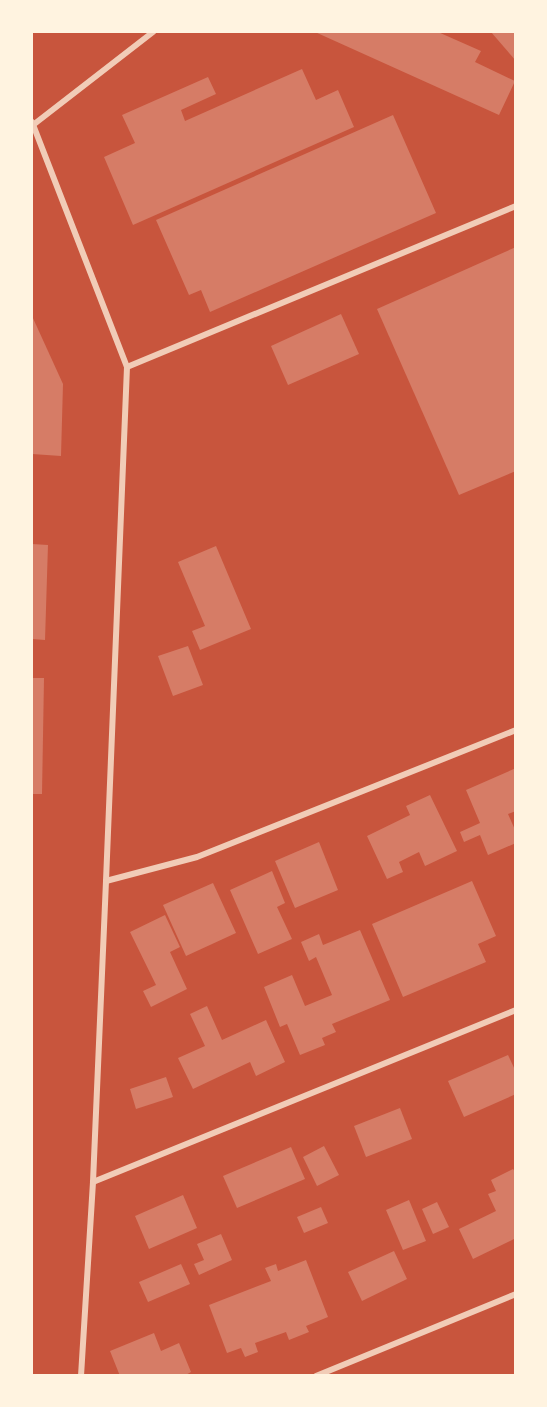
<svg xmlns="http://www.w3.org/2000/svg" width="547" height="1407" font-family="'Fira Sans',sans-serif">
	<style>
		.building { fill: #d67c66 }
		.lines { fill: none; stroke-linecap: round; stroke-linejoin: round }
		.minor { stroke: #f1ccb7; stroke-width: 6 }
	</style>
	<rect width="100%" height="100%" fill="#c8553d"/>
	<!-- building -->
	<g class="building">
		<polygon points="315,32 438,32 481,51 475,62 515,81 499,115"/>
		<polygon points="491,32 516,32 516,61"/>
		<polygon points="302,69 316,100 338,90 354,127 133,225 104,157 135,143 122,115 208,77 216,94 181,110 185,121"/>
		<polygon points="393,115 436,213 210,312 201,290 189,295 156,220"/>
		<polygon points="516,247 516,471 459,495 377,309"/>
		<polygon points="341,314 359,354 288,385 271,346"/>
		<polygon points="32,316 63,384 61,456 32,454"/>
		<polygon points="32,544 48,545 45,640 32,639"/>
		<polygon points="216,546 251,629 200,650 192,631 205,626 178,562"/>
		<polygon points="188,646 203,685 173,696 158,656"/>
		<polygon points="32,678 44,678 42,794 32,794"/>
		<polygon points="516,768 516,811 508,814 516,832 516,843 488,855 480,835 464,842 460,832 480,823 466,790"/>
		<polygon points="430,795 457,851 425,866 419,852 399,862 403,872 387,879 367,836 410,815 406,806"/>
		<polygon points="319,842 338,890 295,908 275,861"/>
		<polygon points="272,871 285,903 277,907 292,939 258,954 230,890"/>
		<polygon points="472,881 496,936 478,944 486,962 403,997 372,924"/>
		<polygon points="213,883 236,933 186,956 163,905"/>
		<polygon points="165,915 180,947 170,952 187,989 151,1007 143,991 156,985 130,932"/>
		<polygon points="360,930 390,1000 332,1024 336,1032 322,1038 325,1045 300,1055 287,1024 280,1027 264,987 292,975 305,1006 332,995 316,957 309,961 301,942 319,934 323,945"/>
		<polygon points="207,1006 222,1040 266,1020 285,1062 256,1076 250,1062 193,1089 178,1058 205,1046 190,1014"/>
		<polygon points="508,1055 516,1072 516,1094 464,1117 448,1081"/>
		<polygon points="166,1077 173,1097 136,1109 130,1089"/>
		<polygon points="400,1108 412,1139 366,1157 354,1126"/>
		<polygon points="324,1146 339,1175 317,1186 303,1157"/>
		<polygon points="291,1147 305,1179 237,1208 223,1176"/>
		<polygon points="513,1169 516,1173 516,1238 473,1259 459,1229 496,1211 488,1194 496,1191 491,1180"/>
		<polygon points="183,1195 197,1228 149,1249 135,1216"/>
		<polygon points="409,1200 426,1241 403,1250 386,1210"/>
		<polygon points="437,1202 449,1227 433,1234 422,1209"/>
		<polygon points="321,1207 328,1223 304,1233 297,1217"/>
		<polygon points="221,1234 232,1260 199,1275 194,1264 204,1260 197,1244"/>
		<polygon points="394,1251 407,1279 362,1301 348,1272"/>
		<polygon points="306,1260 328,1317 306,1326 309,1332 289,1340 286,1332 255,1343 258,1352 245,1357 241,1348 227,1353 209,1305 271,1281 265,1268 276,1264 278,1271"/>
		<polygon points="181,1264 190,1284 148,1302 139,1282"/>
		<polygon points="154,1333 161,1351 179,1343 191,1372 184,1376 120,1376 110,1351"/>
	</g>
	<g class="lines">
		<!-- minor -->
		<g class="minor">
			<polyline points="32,122 127,367 106,881 93,1182 81,1376"/>
			<polyline points="33,125 153,32"/>
			<polyline points="127,367 516,206"/>
			<polyline points="106,881 197,857 516,730"/>
			<polyline points="93,1182 516,1010"/>
			<polyline points="316,1376 516,1294"/>
		</g>
	</g>
	<!-- border -->
	<rect width="547" height="1407" fill="none" stroke="#fff3e0" stroke-width="66"/>
</svg>
